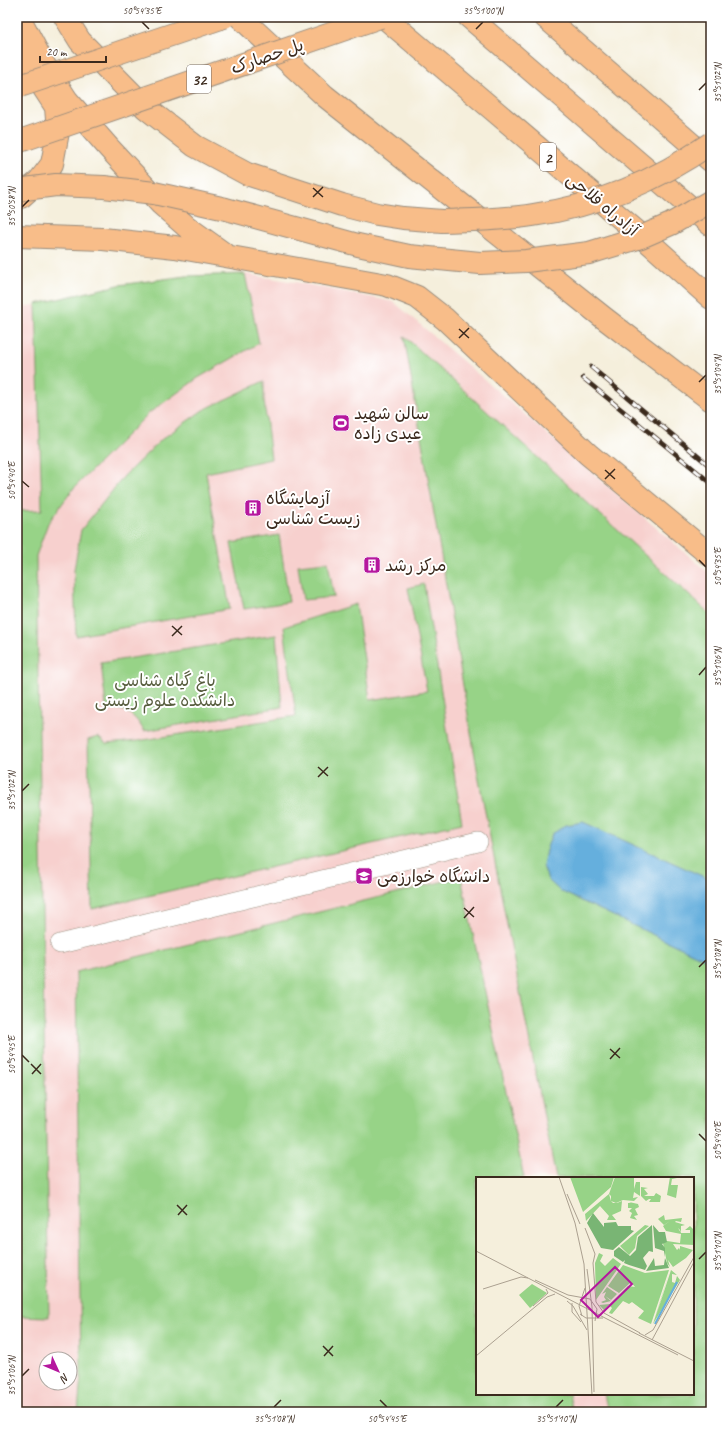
<svg xmlns="http://www.w3.org/2000/svg" width="728" height="1429" font-family="Caveat,'Playpen Sans Arabic',sans-serif">
	<style>
		.built { fill: #f7d0ce; fill-rule: evenodd }
		.green { fill: #97d387; stroke: #697e52 }
		.water { fill: #65afdd; stroke: #506c7e }
		.lines { fill: none; stroke-linecap: round; stroke-linejoin: round }
		.street-casing { stroke: #988c7d; stroke-width: 20 }
		.primary-casing { stroke: #988c7d; stroke-width: 24 }
		.highway-casing { stroke: #988c7d; stroke-width: 24 }
		.street { stroke: #fff; stroke-width: 19 }
		.primary { stroke: #f8bd89; stroke-width: 22 }
		.highway { stroke: #f8bd89; stroke-width: 22 }
		.rail-casing { stroke: #3b2a1e; stroke-width: 4.5 }
		.rail { stroke: #fff; stroke-width: 3; stroke-dasharray: 9; stroke-linecap: butt }
		.highway-bridge-casing { stroke: #988c7d; stroke-width: 24; stroke-linecap: butt }
		.highway-bridge { stroke: #f8bd89; stroke-width: 22 }
		.ticks { fill: none; stroke: #3b2a1e; stroke-width: 1.5 }
		.labels { text-anchor: middle; stroke-width: 4; stroke-linejoin: round; paint-order: stroke }
		.shield { fill: #fff; stroke: #766a62; stroke-width: 1 }
		.shield-label { font-size: 16px; font-weight: bold; fill: #3b2a1e }
		.street-label { font-size: 17px; fill: #3b2a1e; stroke: #fff }
		.poi-label { font-size: 17px; fill: #3b2a1e; stroke: #fff; text-anchor: start }
		.park-label { font-size: 17px; fill: #575d3e; stroke: #fff }
		.inset-river { fill: none; stroke: #65afdd; stroke-width: 2 }
		.inset-road { fill: none; stroke: #aba090; stroke-width: 1 }
		.view { fill: #b5179e; fill-opacity: 0.15; stroke: #b5179e; stroke-width: 2 }
		.inset-edge { fill: none; stroke: #3b2a1e; stroke-width: 2 }
		.neatline { fill: none; stroke: #3b2a1e; stroke-width: 1.5 }
		.ticks-label { font-size: 10px; text-anchor: middle; fill: #3b2a1e }
	</style>
	<rect width="100%" height="100%" fill="#fff"/>
	<filter id="ink" filterUnits="userSpaceOnUse"><feTurbulence type="fractalNoise" baseFrequency=".025" numOctaves="2"/><feDisplacementMap in="SourceGraphic" scale="8" xChannelSelector="R" yChannelSelector="G"/><feConvolveMatrix kernelMatrix="1 2 1 2 8 2 1 2 1" color-interpolation-filters="sRGB"/></filter>
	<filter id="wash" filterUnits="userSpaceOnUse"><feTurbulence type="fractalNoise" baseFrequency=".012" numOctaves="4" result="noise"/><feDisplacementMap in="SourceGraphic" scale="16" xChannelSelector="R" yChannelSelector="G"/><feGaussianBlur stdDeviation="0.9" result="paint"/><feColorMatrix in="noise" values="0 0 0 0 0 0 0 0 0 0 0 0 0 0 0 0 0 1.4 0 .05"/><feComposite in="paint" operator="in"/></filter>
	<g filter="url(#wash)">
		<rect width="100%" height="100%" fill="#f5efdc"/>
		<!-- built -->
		<path class="built" d="M245,274l50,8 99,20 317,273v837h-694v-1103l102,-24 67,-9zM477,1178h216v216h-216zM46,1359h24v24h-24z"/>
		<!-- green -->
		<g class="green">
			<polygon points="245,274 259,343 198,378 149,413 73,489 48,523 36,556 49,1317 17,1316 17,511 42,510 36,304 119,285 186,276"/>
			<polygon points="404,336 711,615 711,1412 608,1412 604,1394 693,1394 693,1178 556,1178 479,780"/>
			<polygon points="264,381 264,400 271,459 206,473 230,609 76,636 74,570 81,530 124,476 162,439 203,410"/>
			<polygon points="279,535 289,602 244,609 231,543"/>
			<polygon points="328,562 334,597 303,600 298,565"/>
			<polygon points="424,584 462,823 92,909 88,740 98,737 106,744 137,741 296,716 284,627 356,604 370,700 427,691 408,588"/>
			<path d="M276,635l6,72 -138,24c-10,-18 -19,-22 -38,-25l-5,-43z"/>
			<polygon points="461,877 524,1178 477,1178 477,1394 569,1394 573,1412 78,1412 81,1376 76,972"/>
		</g>
		<!-- water -->
		<polygon class="water" points="583,822 711,880 711,962 560,891 548,880 543,866 546,850 552,834 566,825"/>
	</g>
	<g filter="url(#ink)">
		<g class="lines">
			<defs>
				<polyline id="street" points="60,944 478,842"/>
				<g id="primary">
					<polyline points="19,17 43,63 67,100 109,148 161,204 187,227 223,253"/>
					<polyline points="240,17 325,96 604,318 711,400"/>
					<polyline points="17,56 30,67 56,107 58,132 52,164 39,181 21,197"/>
					<polyline points="17,236 103,239 175,247 387,285 417,297 445,319 588,454 711,556"/>
				</g>
				<g id="highway">
					<polyline points="65,17 80,41 146,108 195,146 247,174 342,205 377,214 403,218 442,221"/>
					<polyline points="384,17 643,237 711,298"/>
					<polyline points="469,17 711,225"/>
					<polyline points="545,17 711,161"/>
				</g>
			</defs>
			<!-- street casing -->
			<use href="#street" class="street-casing"/>
			<!-- primary casing -->
			<use href="#primary" class="primary-casing"/>
			<!-- highway casing -->
			<use href="#highway" class="highway-casing"/>
			<!-- street -->
			<use href="#street" class="street"/>
			<!-- primary -->
			<use href="#primary" class="primary"/>
			<!-- highway -->
			<use href="#highway" class="highway"/>
			<defs>
				<g id="rail">
					<polyline points="591,367 711,467"/>
					<polyline points="583,378 711,483"/>
				</g>
			</defs>
			<!-- rail casing -->
			<use href="#rail" class="rail-casing"/>
			<!-- rail -->
			<use href="#rail" class="rail"/>
			<defs>
				<g id="highway-bridge">
					<polyline points="17,87 224,17"/>
					<polyline points="17,142 380,17"/>
					<polyline points="17,190 56,185 104,187 154,193 226,209 358,245 409,256 480,263 526,261 589,253 641,237 671,224 711,201"/>
					<path d="M442,221c30,-1 60,-1 91,-6 64,-9 125,-35 178,-72"/>
				</g>
			</defs>
			<!-- highway-bridge casing -->
			<use href="#highway-bridge" class="highway-bridge-casing"/>
			<!-- highway-bridge -->
			<use href="#highway-bridge" class="highway-bridge"/>
		</g>
	</g>
	<!-- ticks -->
	<path class="ticks" d="M142,22l7,7M476,29l7,-7M699,90l7,-7M313,188l10,9M313,197l10,-10M22,207l7,-7M459,329l10,9M459,338l10,-10M699,382l7,-7M605,470l10,9M605,479l10,-10M22,481l7,6M699,560l7,7M172,626l10,9M172,636l10,-10M699,675l7,-8M318,767l10,9M318,777l10,-10M22,791l7,-7M464,908l10,9M464,918l10,-11M699,967l7,-7M610,1049l10,9M22,1055l7,7M610,1059l10,-11M31,1064l10,10M32,1074l9,-10M699,1134l7,7M177,1205l10,10M178,1215l9,-10M699,1259l7,-7M323,1346l10,10M324,1356l9,-10M22,1376l7,-7M380,1400l7,7M274,1407l7,-7M556,1407l7,-7"/>
	<!-- icons -->
	<defs>
		<symbol id="stadium-square" viewBox="-11 -11 22 22"><rect x="-9" y="-9" width="18" height="18" rx="4" fill="#b5179e" stroke="#fff"/><path d="M0-5a6.5 5 0 1 0 0 10a6.5 5 0 1 0 0-10ZM-3.5-1.8h7v3.6h-7Z" fill="#fff"/></symbol>
		<symbol id="building-square" viewBox="-11 -11 22 22"><rect x="-9" y="-9" width="18" height="18" rx="4" fill="#b5179e" stroke="#fff"/><path d="M-4-6H4V6H1V3H-1V6H-4ZM-2.5-4.3h1.7v1.8h-1.7ZM.8-4.3h1.7v1.8H.8ZM-2.5-1h1.7V.8h-1.7ZM.8-1h1.7V.8H.8Z" fill="#fff"/></symbol>
		<symbol id="university-square" viewBox="-11 -11 22 22"><rect x="-9" y="-9" width="18" height="18" rx="4" fill="#b5179e" stroke="#fff"/><path d="M0-5L7-2L0 1L-7-2ZM-4 1L0 2.5L4 1V4Q0 6-4 4Z" fill="#fff"/></symbol>
	</defs>
	<g fill-rule="evenodd">
		<use href="#stadium-square" x="331" y="413" width="20" height="20"/>
		<use href="#building-square" x="243" y="498" width="20" height="20"/>
		<use href="#building-square" x="362" y="555" width="20" height="20"/>
		<use href="#university-square" x="354" y="866" width="20" height="20"/>
	</g>
	<g class="labels">
		<!-- shield labels -->
		<g class="shield">
			<rect x="187" y="65" width="24" height="28" rx="3"/>
			<rect x="540" y="143" width="16" height="28" rx="3"/>
		</g>
		<g class="shield-label">
			<text x="199" y="85">32</text>
			<text x="548" y="163">2</text>
		</g>
		<!-- street labels -->
		<g class="street-label">
			<text transform="translate(267 56) rotate(-19)" y="6">پل حصارک</text>
			<text transform="translate(603 204) rotate(40)" y="6">آزادراه فلاحی</text>
		</g>
		<!-- poi labels -->
		<g class="poi-label">
			<text x="354" y="419">سالن شهید<tspan x="354" dy="20">عیدی زاده</tspan></text>
			<text x="266" y="504">آزمایشگاه<tspan x="266" dy="20">زیست شناسی</tspan></text>
			<text x="385" y="571">مرکز رشد</text>
			<text x="377" y="882">دانشگاه خوارزمی</text>
		</g>
		<!-- park labels -->
		<g class="park-label">
			<text x="165" y="686">باغ گیاه شناسی<tspan x="165" dy="20">دانشکده علوم زیستی</tspan></text>
		</g>
	</g>
	<!-- overview -->
	<g transform="translate(476 1177)">
		<rect width="218" height="218" fill="#f5efdc"/>
		<path d="M94,0h44l-3,10 -28,25zM139,0l19,1v11l2,-7h4v14l-6,-4 -1,6 5,-1 -4,4 -11,-1 -7,3 -5,-2v-5l-2,-2 2,7 2,2h4l5,-2 -1,10 -9,4 4,5h-9l2,-4 -9,-10 -14,15 -1,-7 24,-20zM194,0h12l-10,2 -1,6h7l-2,13 -9,-3zM165,10l7,1 -4,1 4,5 -4,2h10l2,-3 5,3 -1,6h-11l2,-3h-2l-3,2 -5,-5zM153,25l9,2 1,3 -4,2 3,6 -4,1 3,4 -7,-2 2,-5 -3,-2 3,-3h-4v-5h3zM188,38l1,5 17,-2 -1,4 -5,-1 -1,1 10,3 -4,1v7l-1,-3 -2,-2 3,5h9v-3h-5l5,-4 4,4v15l-21,-1 4,6 2,-2 1,2v-4l13,4 -7,8 -13,9 -5,-7 2,7 -3,-4 -4,-20 4,-2 13,2 1,-9 -15,-3 -3,-5 7,-5 -6,4 -6,-6zM169,48l4,1 -12,10 -2,12 -6,7 -9,-9zM123,76l4,2 -3,6 5,5 8,-8 8,6 -25,36 -1,-37zM147,88l22,8 24,-3 -18,54 -13,-6 6,-7 -12,-9 -3,2 -6,-3 -11,13 -3,-1 3,-5 -3,-3 -5,5 -5,-5 11,-1 18,-18 7,1 -4,-5 -12,11 -11,-7zM194,93l-15,49 16,-49 6,5 -5,-1v8l3,1 2,-7 3,4 -27,44zM56,107l15,9 -17,15 -11,-13zM131,110l10,7 -6,6 -6,-4 6,5 -8,2 -2,-1 5,-2 -2,-3 2,-5 -4,2z" fill="#97d387"/>
		<path d="M117,36l11,14v-4l12,-1 2,4h13v4l3,1 -21,19 -12,-2 -14,-25zM176,48l1,27 -4,-1 -6,7 4,8 -2,4 -16,-5 -5,-2 1,-3 -2,2 -9,-6v-5l5,-4 11,9 6,-6 2,-13zM177,48l6,7h6l2,10 -5,2 3,4v9l-1,-6 -9,-3zM178,81l1,8 9,-1 1,-7 4,10 -23,3z" fill="#79b574"/>
		<path class="inset-river" d="M179,147l22,-42"/>
		<path class="inset-road" d="M83,0l16,46 9,41 8,131M91,17l13,30M109,51l10,26 -2,9 3,39 8,11 36,20M0,74l131,68M111,92l5,38 2,85M59,103l33,15 22,4 7,10 -2,12M7,112l38,-12 7,1M91,124l6,5 14,24M96,126v9l9,10M57,129l15,-13 -2,-4M104,137l6,4h17M106,139l-3,-10 6,-18M131,142l71,36M163,156l55,28M169,158l8,-5 41,-73M176,163l42,-78M0,179l71,-59 8,-3"/>
		<path class="view" d="M139,90l17,17 -34,33 -17,-17z"/>
		<rect width="218" height="218" class="inset-edge"/>
	</g>
	<!-- margin -->
	<rect width="728" height="1429" fill="none" stroke="#fff" stroke-width="44"/>
	<!-- north arrow -->
	<g transform="translate(58 1371) rotate(134)"><circle r="19" fill="#ffffff" stroke="#b1aaa5"/>
	<path d="M0-3L7 15L0 10L-7 15Z" fill="#b5179e"/>
	<text y="-6" font-size="11" font-weight="bold" text-anchor="middle" fill="#3b2a1e">N</text>
	</g>
	<!-- scale -->
	<path d="M40 56v6h66v-6" fill="none" stroke="#3b2a1e" stroke-width="2"/>
	<text x="46" y="56" font-size="12" fill="#3b2a1e" stroke="#ffffff" stroke-width="3" paint-order="stroke">20 m</text>
	<rect x="22" y="22" width="684" height="1385" class="neatline"/>
	<g class="ticks-label">
		<text x="142" y="14">50°54'35"E</text>
		<text x="483" y="14">35°51'00"N</text>
		<text transform="translate(717 83) rotate(-90)" y="4">35°51'02"N</text>
		<text transform="translate(11 207) rotate(-90)" y="4">35°50'58"N</text>
		<text transform="translate(717 375) rotate(-90)" y="4">35°51'04"N</text>
		<text transform="translate(11 481) rotate(-90)" y="4">50°54'40"E</text>
		<text transform="translate(717 567) rotate(-90)" y="4">50°54'35"E</text>
		<text transform="translate(717 667) rotate(-90)" y="4">35°51'06"N</text>
		<text transform="translate(11 791) rotate(-90)" y="4">35°51'02"N</text>
		<text transform="translate(717 960) rotate(-90)" y="4">35°51'08"N</text>
		<text transform="translate(11 1055) rotate(-90)" y="4">50°54'45"E</text>
		<text transform="translate(717 1141) rotate(-90)" y="4">50°54'40"E</text>
		<text transform="translate(717 1252) rotate(-90)" y="4">35°51'10"N</text>
		<text transform="translate(11 1376) rotate(-90)" y="4">35°51'06"N</text>
		<text x="274" y="1422">35°51'08"N</text>
		<text x="387" y="1422">50°54'45"E</text>
		<text x="556" y="1422">35°51'10"N</text>
	</g>
</svg>
